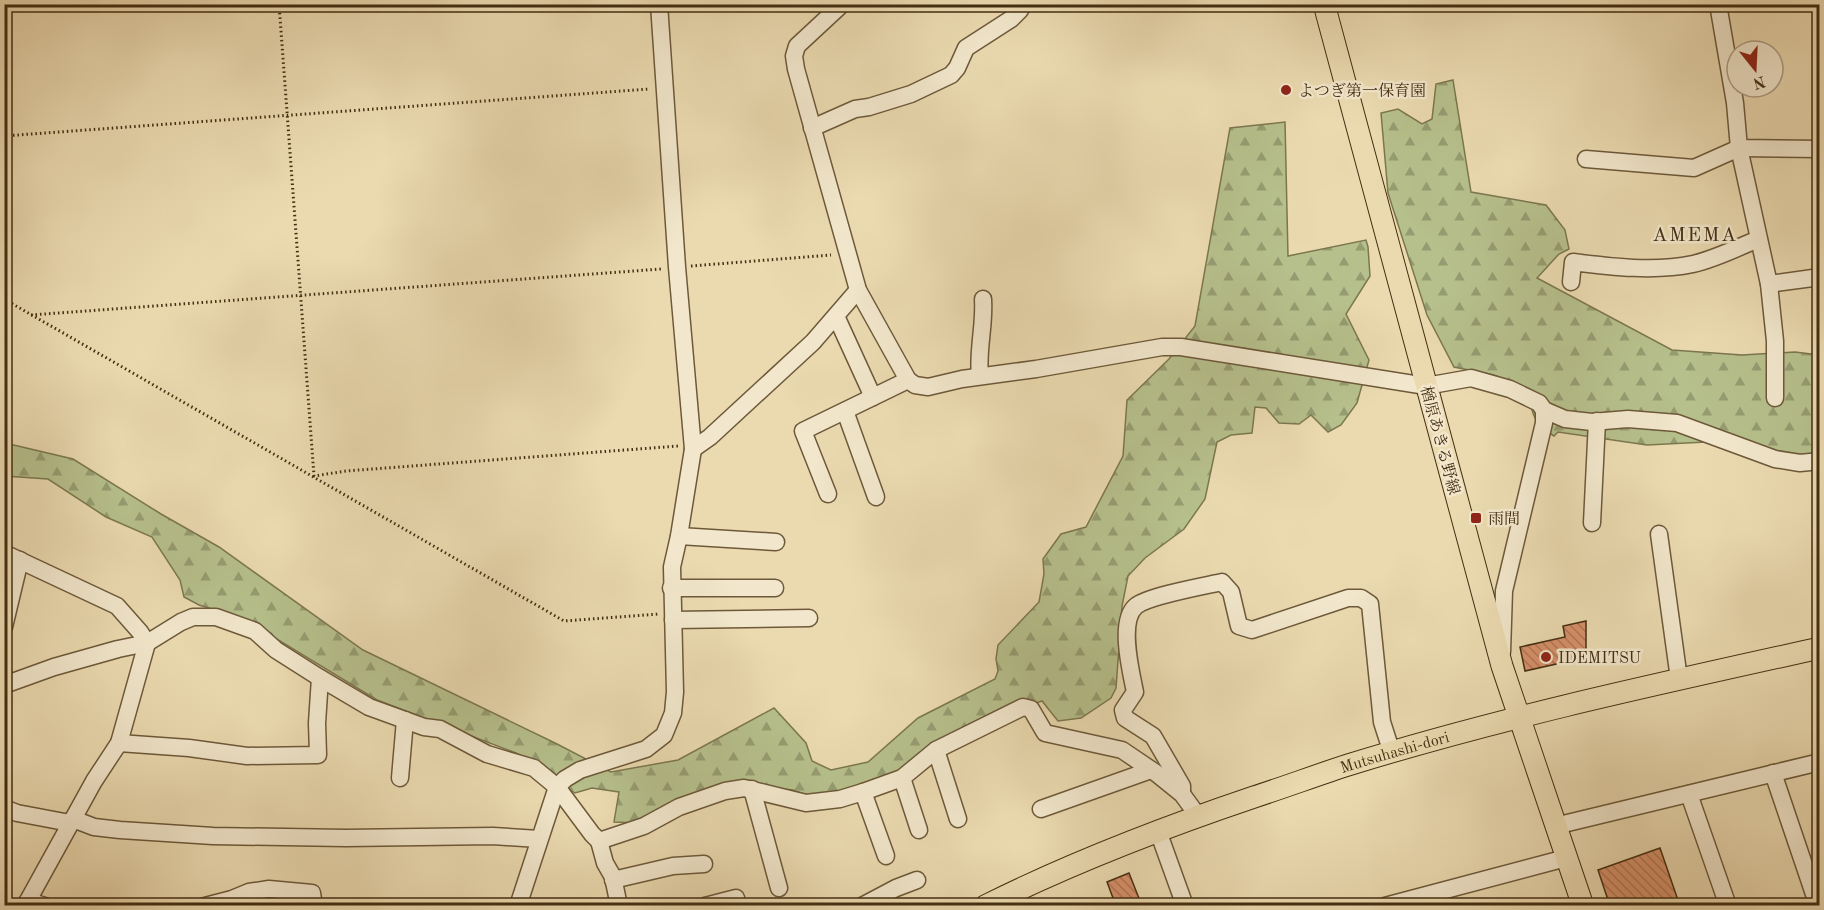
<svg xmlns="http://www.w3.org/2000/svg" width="1824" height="910" font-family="'Old Standard TT','Noto Serif JP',serif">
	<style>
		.forest { fill: url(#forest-firs); stroke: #7c774f; stroke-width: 1.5 }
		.building { fill: url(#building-back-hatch); stroke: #432e12; stroke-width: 1.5 }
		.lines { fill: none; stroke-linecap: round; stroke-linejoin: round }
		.minor-casing { stroke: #6d593a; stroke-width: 19 }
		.major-casing { stroke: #432e12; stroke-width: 23 }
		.path { stroke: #432e12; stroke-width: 3; stroke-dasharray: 1.5 3; stroke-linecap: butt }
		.minor { stroke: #f2e7cc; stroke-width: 16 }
		.major { stroke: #ebdab0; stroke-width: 21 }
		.poi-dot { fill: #8f2418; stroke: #f2e7cc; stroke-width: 2 }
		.labels { text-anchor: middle; stroke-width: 5; stroke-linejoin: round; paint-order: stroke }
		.poi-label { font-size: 16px; fill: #432e12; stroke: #f2e7cc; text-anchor: start }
		.street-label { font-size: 16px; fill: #432e12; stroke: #f2e7cc }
		.quarter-label { font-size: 20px; letter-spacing: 1.5px; fill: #432e12; stroke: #f2e7cc }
	</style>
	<defs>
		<pattern id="forest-firs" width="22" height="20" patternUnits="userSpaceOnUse" patternTransform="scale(1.5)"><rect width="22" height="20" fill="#b6c08c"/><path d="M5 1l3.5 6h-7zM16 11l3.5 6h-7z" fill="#969c71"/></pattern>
		<pattern id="building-back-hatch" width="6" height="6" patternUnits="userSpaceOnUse" patternTransform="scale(1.5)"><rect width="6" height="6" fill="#d8916a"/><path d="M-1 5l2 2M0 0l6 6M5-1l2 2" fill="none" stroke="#b17756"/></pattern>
	</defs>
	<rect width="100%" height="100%" fill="#ebdab0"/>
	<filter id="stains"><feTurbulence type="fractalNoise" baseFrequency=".00333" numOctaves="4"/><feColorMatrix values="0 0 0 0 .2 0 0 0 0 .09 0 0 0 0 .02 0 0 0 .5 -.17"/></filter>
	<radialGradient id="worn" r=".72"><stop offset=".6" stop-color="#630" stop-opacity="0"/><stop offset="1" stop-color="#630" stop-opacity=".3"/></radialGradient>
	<!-- forest -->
	<g class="forest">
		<path d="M1453,80l18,112 75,13 19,25 4,19 -10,5 -22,24 135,72 70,5 53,-3 24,3v99l-21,14 -92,-26 -59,3 -89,-13 -4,4c-23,-15 -21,-22 -27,-47l-33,-14 -40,-8 -27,-52 -39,-122 -7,-80 17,-4 24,15 10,-5 4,-35z"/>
		<polygon points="1285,122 1288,256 1366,240 1368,247 1370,276 1346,314 1369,360 1357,403 1341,425 1328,432 1311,415 1299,424 1279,423 1266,408 1255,407 1252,433 1231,435 1217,442 1205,499 1184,529 1145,558 1128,576 1122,606 1116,688 1111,698 1081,718 1058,721 1042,701 959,731 902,770 822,801 793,790 729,784 637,823 614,822 619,792 592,788 575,793 516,753 377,700 244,619 199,605 184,597 180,580 152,537 106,517 48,479 5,476 5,443 73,459 161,514 219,547 363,650 555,743 611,772 678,760 774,708 806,743 812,761 831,770 868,762 918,718 995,679 998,671 996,659 998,645 1039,602 1044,574 1043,559 1061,534 1086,527 1123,456 1127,400 1169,359 1195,326 1230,128"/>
	</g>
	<!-- building -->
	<g class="building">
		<polygon points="1586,621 1586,661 1571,664 1570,661 1525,671 1520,647 1565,637 1563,626"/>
		<polygon points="1660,848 1680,906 1610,906 1598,870"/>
		<polygon points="1129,873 1142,906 1116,906 1107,882"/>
	</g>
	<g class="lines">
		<defs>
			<g id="minor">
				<polyline points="838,4 839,7 797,46 794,56 796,69 858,290 908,380 915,385 928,387 962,379 1036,369 1162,347 1181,347 1426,386 1471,378 1510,389 1539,403 1544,410 1544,423 1504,591 1502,652"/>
				<polyline points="1718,4 1735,103 1739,148 1820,149"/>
				<polyline points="812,128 855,109 869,107 911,94 951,75 957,68 966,48 1011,19 1020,10 1023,4"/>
				<polyline points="1586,159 1694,168 1739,148 1769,284 1820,277"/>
				<path d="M1571,282l2,-20c39,5 82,10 120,2 22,-5 44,-16 65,-25"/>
				<polyline points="1769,284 1775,341 1775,398"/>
				<polyline points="836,316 873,397"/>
				<path d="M980,376c-3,-25 5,-51 3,-77"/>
				<polyline points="1544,410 1565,419 1592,422 1628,419 1677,423 1775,459 1800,463 1820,461"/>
				<polyline points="845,411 876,497"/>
				<polyline points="693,449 710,437 813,342 858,290"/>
				<polyline points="828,494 803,431 908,380"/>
				<polyline points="1592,523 1597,421"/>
				<polyline points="1659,534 1679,679"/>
				<polyline points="679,536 776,542"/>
				<polyline points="4,553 117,606 140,632 147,643 119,743 94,781 25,906"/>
				<polyline points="671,588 775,588"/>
				<polyline points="673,620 809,618"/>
				<polyline points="4,627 20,560"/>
				<polyline points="4,685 54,667 118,649 147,643 181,622 193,617 216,617 255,631 276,650 320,678 369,707 424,727 440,729 487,754 534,768 557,787 592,834 599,841 605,863 613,877 619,906"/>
				<polyline points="119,743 189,748 247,756 318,755 317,723 320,678"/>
				<polyline points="936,750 958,819"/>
				<polyline points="1773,773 1818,906"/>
				<polyline points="400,778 405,720"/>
				<polyline points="902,778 919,830"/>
				<polyline points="752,789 779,888"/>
				<polyline points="863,792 886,856"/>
				<path d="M1182,793v-7l-29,-50 -28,-18 -2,-8 12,-18c-4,-20 -17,-71 1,-86 12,-10 68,-20 86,-24l9,10 8,34 13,4 96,-32h13l9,6 12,118 10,31"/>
				<polyline points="1689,794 1728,906"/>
				<polyline points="4,808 17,813 70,823"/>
				<polyline points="1041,809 1151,770"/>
				<polyline points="73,819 94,827 120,830 213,836 346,838 493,836 539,839"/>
				<polyline points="1555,826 1820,762"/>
				<polyline points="1158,831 1185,906"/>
				<polyline points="599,841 644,826 679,807 725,791 744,788 806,803 840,799 863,792 902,778 936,750 1023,707 1031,709 1045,733 1122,750 1156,773 1182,794 1198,816"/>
				<polyline points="613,880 673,866 704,864"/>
				<polyline points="28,901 45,906"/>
				<polyline points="205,906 232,899 249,892 269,889 312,893 314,906"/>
				<polyline points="518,906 557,787 565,779 580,770 646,749 664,735 673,713 675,692 672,567 679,536 693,449 677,267 659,4"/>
				<polyline points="705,906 736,898"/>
				<polyline points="862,906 896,888 917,880"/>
				<polyline points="1385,906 1566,858"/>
			</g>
			<g id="major">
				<polyline points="1324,4 1502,666 1583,906"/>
				<path id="s1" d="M985,906c86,-43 177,-78 269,-109 31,-10 63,-22 94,-32 155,-48 314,-82 472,-117"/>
			</g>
		</defs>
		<!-- minor casing -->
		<use href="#minor" class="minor-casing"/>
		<!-- major casing -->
		<use href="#major" class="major-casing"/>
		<!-- path -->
		<g class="path">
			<polyline points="279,4 314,476 346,471 678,446"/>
			<polyline points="4,136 649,89"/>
			<polyline points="691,266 831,255"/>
			<polyline points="4,299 564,621 659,614"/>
			<polyline points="31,315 661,269"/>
		</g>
		<!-- minor -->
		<use href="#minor" class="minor"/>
		<!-- major -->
		<use href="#major" class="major"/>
	</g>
	<!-- markers -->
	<g class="poi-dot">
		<circle cx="1286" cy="90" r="6"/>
		<rect x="1470" y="512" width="12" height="12" rx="3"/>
		<circle cx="1546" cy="657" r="6"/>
	</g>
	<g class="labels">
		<!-- poi labels -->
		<g class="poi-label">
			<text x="1298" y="96">よつぎ第一保育園</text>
			<text x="1488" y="524">雨間</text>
			<text x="1558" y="663">IDEMITSU</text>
		</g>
		<!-- street labels -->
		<g class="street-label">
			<text transform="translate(1441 440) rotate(75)" y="6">楢原あきる野線</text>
			<text dy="6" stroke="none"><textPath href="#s1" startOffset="438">Mutsuhashi-dori</textPath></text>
		</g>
		<!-- quarter labels -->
		<g class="quarter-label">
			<text x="1695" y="241">AMEMA</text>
		</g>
	</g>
	<!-- margin -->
	<rect width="1824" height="910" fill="none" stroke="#ebdab0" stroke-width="24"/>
	<rect x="6" y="6" width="1812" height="898" fill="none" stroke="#432e12" stroke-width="3"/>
	<rect x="12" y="12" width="1800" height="886" fill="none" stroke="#432e12" stroke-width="1.5"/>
	<!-- north arrow -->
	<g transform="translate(1755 69) rotate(162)"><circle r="28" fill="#f2e7cc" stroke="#ac9d82" stroke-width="1.5"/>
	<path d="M0-4.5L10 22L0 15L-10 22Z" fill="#8f2418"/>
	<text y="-9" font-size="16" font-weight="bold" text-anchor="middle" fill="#432e12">N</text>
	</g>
	<rect width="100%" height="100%" filter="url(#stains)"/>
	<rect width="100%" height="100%" fill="url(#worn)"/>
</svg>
